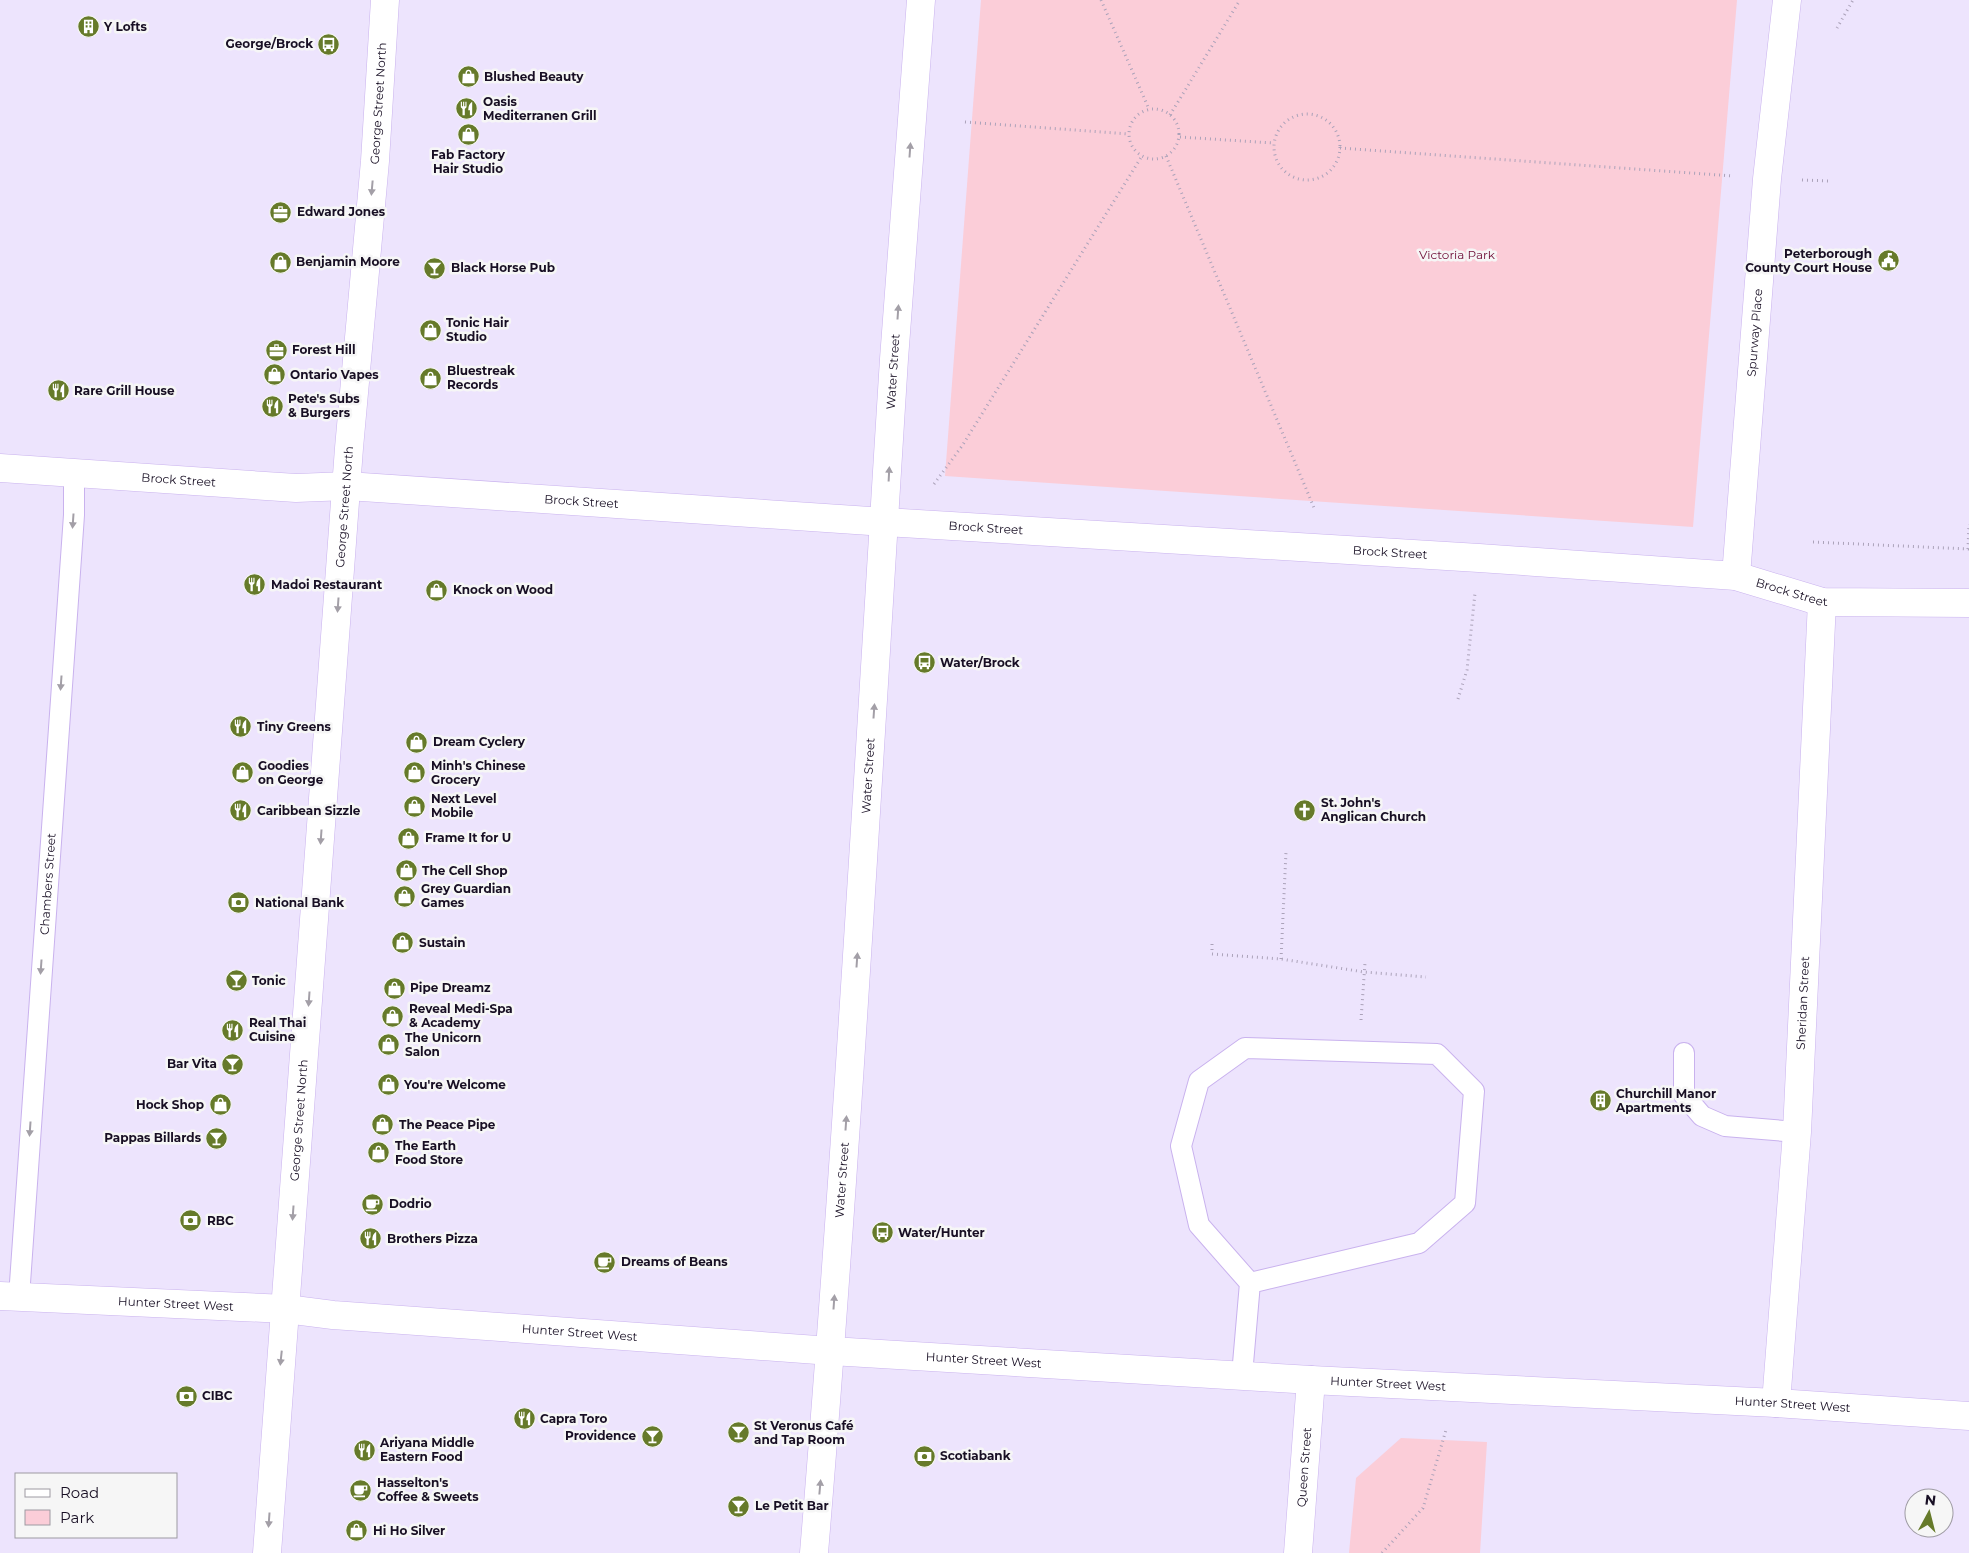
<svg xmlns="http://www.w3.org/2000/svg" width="1969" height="1553" viewBox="0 0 1969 1553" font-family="Montserrat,sans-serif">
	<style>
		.green { fill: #fbcdd8 }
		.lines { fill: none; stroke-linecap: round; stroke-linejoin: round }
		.service-casing { stroke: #c9b2ee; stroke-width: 22 }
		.minor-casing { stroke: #c9b2ee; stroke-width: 29 }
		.tertiary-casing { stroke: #c9b2ee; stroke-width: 29 }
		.secondary-casing { stroke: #c9b2ee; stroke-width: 29 }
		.path { stroke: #aba2b9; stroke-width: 3; stroke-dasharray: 1 4; stroke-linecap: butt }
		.service { stroke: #fff; stroke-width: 20 }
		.minor { stroke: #fff; stroke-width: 28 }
		.tertiary { stroke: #fff; stroke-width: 28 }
		.secondary { stroke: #fff; stroke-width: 28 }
		.oneway { fill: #a39fa7 }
		.labels { text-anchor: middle; stroke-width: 5; stroke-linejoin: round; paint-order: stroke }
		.poi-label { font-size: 12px; font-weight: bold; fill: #180f24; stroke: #f6f6f6; text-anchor: start }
		.street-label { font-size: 12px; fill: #180f24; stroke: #f6f6f6 }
		.park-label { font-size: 12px; fill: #6e0c36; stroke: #f6f6f6 }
	</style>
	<rect width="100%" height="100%" fill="#ede4fd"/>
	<!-- green -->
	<g class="green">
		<polygon points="981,0 1737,0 1693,527 945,476"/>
		<polygon points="1401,1438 1487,1442 1480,1553 1349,1553 1356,1478"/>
	</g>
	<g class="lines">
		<defs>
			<g id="service">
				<polyline points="1684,1053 1684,1095 1702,1116 1725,1126 1797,1132"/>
				<path id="s1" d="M 19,1297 L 74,515 L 74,472"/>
				<polyline points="1242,1375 1250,1283 1199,1225 1181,1146 1199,1081 1245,1048 1437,1054 1474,1091 1465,1203 1419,1243 1250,1283"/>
			</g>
			<g id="minor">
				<path id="s2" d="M 0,468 L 296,488 L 347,486"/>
				<path id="s3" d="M 885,522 L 1479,558 L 1736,576 L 1822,602 L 1969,603"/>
				<path id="s4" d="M 1736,576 L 1767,179 L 1787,0"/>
				<path id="s5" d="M 1776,1403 L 1797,1132 L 1822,602"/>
				<path id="s6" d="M 1298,1553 L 1311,1380"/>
			</g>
			<g id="tertiary">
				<path id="s7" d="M 347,486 L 885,522"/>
			</g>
			<g id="secondary">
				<path id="s8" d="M 0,1296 L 286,1309 L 333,1315 L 831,1351 L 1311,1380 L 1776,1403 L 1969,1416"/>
				<path id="s9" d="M 267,1553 L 349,448 L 375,161 L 385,0"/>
				<path id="s10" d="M 814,1553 C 847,1155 869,757 894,359 C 902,239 913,120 921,0"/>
			</g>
		</defs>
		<!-- service casing -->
		<use href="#service" class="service-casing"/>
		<!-- minor casing -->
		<use href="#minor" class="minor-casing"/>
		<!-- tertiary casing -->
		<use href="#tertiary" class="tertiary-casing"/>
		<!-- secondary casing -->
		<use href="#secondary" class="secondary-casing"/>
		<!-- path -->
		<g class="path">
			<polyline points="1101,0 1149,109"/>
			<polyline points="1837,28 1853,0"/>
			<circle cx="1154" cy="134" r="25"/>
			<circle cx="1307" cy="147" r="33"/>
			<polyline points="1170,115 1240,0"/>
			<polyline points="965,122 1129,134"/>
			<polyline points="1180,137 1273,143"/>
			<polyline points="1340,148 1733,176"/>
			<polyline points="1166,156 1315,510"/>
			<polyline points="1802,180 1829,181"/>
			<polyline points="934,484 962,446 1142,156"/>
			<polyline points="1813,542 1968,549 1969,524"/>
			<polyline points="1458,699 1467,670 1475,593"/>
			<polyline points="1212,944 1212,954 1281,959 1364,972 1426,977"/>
			<polyline points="1281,959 1286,852"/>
			<polyline points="1361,1020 1365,963"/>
			<polyline points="1382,1553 1423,1508 1446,1430"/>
		</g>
		<!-- service -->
		<use href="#service" class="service"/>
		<!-- minor -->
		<use href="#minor" class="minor"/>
		<!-- tertiary -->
		<use href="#tertiary" class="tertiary"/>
		<!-- secondary -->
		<use href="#secondary" class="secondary"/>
	</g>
	<!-- one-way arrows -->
	<defs><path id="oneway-solid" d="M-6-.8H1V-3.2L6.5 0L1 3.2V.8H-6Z" transform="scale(1.25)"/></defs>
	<g class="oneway">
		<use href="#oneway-solid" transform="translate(910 150) rotate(-86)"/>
		<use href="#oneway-solid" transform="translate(372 188) rotate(95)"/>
		<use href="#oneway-solid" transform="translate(898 312) rotate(-86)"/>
		<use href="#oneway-solid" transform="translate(889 474) rotate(-87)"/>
		<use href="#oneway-solid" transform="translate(73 521) rotate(94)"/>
		<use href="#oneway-solid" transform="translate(338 605) rotate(94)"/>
		<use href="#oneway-solid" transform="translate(61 683) rotate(94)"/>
		<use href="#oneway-solid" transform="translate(874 711) rotate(-86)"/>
		<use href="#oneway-solid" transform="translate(321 837) rotate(94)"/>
		<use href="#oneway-solid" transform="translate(857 960) rotate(-86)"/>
		<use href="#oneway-solid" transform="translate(41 967) rotate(94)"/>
		<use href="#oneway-solid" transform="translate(309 999) rotate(94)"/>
		<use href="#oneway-solid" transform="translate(846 1123) rotate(-86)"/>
		<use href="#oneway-solid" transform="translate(30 1129) rotate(94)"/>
		<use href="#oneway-solid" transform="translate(293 1213) rotate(94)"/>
		<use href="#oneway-solid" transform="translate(834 1302) rotate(-86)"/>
		<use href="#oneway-solid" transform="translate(281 1358) rotate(96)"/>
		<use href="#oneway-solid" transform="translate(820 1487) rotate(-85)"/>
		<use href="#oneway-solid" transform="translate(269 1520) rotate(94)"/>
	</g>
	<!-- icons -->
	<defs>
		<symbol id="building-disc" viewBox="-11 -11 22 22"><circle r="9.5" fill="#667a2a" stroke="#f6f6f6"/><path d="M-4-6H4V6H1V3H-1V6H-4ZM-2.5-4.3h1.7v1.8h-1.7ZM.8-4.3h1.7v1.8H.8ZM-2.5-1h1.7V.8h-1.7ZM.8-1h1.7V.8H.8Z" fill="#fff"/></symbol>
		<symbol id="bus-disc" viewBox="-11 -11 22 22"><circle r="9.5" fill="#667a2a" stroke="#f6f6f6"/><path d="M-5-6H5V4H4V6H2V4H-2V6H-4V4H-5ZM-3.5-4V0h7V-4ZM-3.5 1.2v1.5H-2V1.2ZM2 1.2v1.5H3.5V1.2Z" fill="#fff"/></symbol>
		<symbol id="shop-disc" viewBox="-11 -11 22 22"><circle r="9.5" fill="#667a2a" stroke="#f6f6f6"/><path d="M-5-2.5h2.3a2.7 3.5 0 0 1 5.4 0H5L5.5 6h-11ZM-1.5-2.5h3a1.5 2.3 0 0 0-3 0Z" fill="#fff"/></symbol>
		<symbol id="restaurant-disc" viewBox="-11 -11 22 22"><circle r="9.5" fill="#667a2a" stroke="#f6f6f6"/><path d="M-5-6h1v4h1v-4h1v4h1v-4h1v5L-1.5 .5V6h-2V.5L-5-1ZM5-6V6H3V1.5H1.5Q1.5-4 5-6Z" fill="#fff"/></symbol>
		<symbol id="office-disc" viewBox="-11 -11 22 22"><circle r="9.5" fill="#667a2a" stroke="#f6f6f6"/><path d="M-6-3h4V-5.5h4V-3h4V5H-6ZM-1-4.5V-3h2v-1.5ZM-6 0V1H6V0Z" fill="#fff"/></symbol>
		<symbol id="civic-disc" viewBox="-11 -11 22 22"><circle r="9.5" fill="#667a2a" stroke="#f6f6f6"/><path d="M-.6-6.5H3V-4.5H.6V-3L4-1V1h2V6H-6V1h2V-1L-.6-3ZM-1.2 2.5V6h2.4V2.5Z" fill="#fff"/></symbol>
		<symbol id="bar-disc" viewBox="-11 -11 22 22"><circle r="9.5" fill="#667a2a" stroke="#f6f6f6"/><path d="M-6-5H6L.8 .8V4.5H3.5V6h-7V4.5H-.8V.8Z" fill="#fff"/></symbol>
		<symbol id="church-disc" viewBox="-11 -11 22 22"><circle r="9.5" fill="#667a2a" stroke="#f6f6f6"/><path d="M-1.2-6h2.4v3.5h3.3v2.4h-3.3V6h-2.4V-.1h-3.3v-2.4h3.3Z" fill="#fff"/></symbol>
		<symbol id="bank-disc" viewBox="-11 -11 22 22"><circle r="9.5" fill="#667a2a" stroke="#f6f6f6"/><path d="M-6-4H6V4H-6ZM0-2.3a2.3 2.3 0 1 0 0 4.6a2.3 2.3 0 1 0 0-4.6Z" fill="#fff"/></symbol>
		<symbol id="cafe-disc" viewBox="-11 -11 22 22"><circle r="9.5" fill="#667a2a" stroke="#f6f6f6"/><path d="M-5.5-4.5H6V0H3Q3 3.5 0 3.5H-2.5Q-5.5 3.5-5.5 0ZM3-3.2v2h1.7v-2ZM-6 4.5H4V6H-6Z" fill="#fff"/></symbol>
	</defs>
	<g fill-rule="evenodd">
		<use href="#building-disc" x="76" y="14" width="25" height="25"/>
		<use href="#bus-disc" x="316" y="32" width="25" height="25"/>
		<use href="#shop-disc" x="456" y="64" width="25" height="25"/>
		<use href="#restaurant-disc" x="454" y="96" width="25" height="25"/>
		<use href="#shop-disc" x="456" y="122" width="25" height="25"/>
		<use href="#office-disc" x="268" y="200" width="25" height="25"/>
		<use href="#civic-disc" x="1876" y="248" width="25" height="25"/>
		<use href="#shop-disc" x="268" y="250" width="25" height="25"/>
		<use href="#bar-disc" x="422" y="256" width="25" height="25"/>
		<use href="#shop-disc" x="418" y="318" width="25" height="25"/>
		<use href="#office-disc" x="264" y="338" width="25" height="25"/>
		<use href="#shop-disc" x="262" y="362" width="25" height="25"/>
		<use href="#shop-disc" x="418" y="366" width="25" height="25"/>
		<use href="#restaurant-disc" x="46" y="378" width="25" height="25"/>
		<use href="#restaurant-disc" x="260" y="394" width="25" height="25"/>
		<use href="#restaurant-disc" x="242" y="572" width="25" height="25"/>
		<use href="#shop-disc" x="424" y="578" width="25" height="25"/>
		<use href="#bus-disc" x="912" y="650" width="25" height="25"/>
		<use href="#restaurant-disc" x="228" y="714" width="25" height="25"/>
		<use href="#shop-disc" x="404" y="730" width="25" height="25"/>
		<use href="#shop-disc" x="230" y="760" width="25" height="25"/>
		<use href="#shop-disc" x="402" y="760" width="25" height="25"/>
		<use href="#shop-disc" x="402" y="794" width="25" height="25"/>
		<use href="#church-disc" x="1292" y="798" width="25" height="25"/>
		<use href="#restaurant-disc" x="228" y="798" width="25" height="25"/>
		<use href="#shop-disc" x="396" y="826" width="25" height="25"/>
		<use href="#shop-disc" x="394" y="858" width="25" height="25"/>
		<use href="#shop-disc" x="392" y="884" width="25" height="25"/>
		<use href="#bank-disc" x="226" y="890" width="25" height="25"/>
		<use href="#shop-disc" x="390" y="930" width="25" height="25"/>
		<use href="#bar-disc" x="224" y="968" width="25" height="25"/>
		<use href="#shop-disc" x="382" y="976" width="25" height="25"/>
		<use href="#shop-disc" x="380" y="1004" width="25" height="25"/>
		<use href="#restaurant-disc" x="220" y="1018" width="25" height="25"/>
		<use href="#shop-disc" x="376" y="1032" width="25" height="25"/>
		<use href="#bar-disc" x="220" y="1052" width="25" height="25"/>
		<use href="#shop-disc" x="376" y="1072" width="25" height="25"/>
		<use href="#building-disc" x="1588" y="1088" width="25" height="25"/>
		<use href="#shop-disc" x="208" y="1092" width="25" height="25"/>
		<use href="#shop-disc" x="370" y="1112" width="25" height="25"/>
		<use href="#bar-disc" x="204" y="1126" width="25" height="25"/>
		<use href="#shop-disc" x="366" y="1140" width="25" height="25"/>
		<use href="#cafe-disc" x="360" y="1192" width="25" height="25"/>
		<use href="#bank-disc" x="178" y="1208" width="25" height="25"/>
		<use href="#bus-disc" x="870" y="1220" width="25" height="25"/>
		<use href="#restaurant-disc" x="358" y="1226" width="25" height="25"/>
		<use href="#cafe-disc" x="592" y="1250" width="25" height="25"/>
		<use href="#bank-disc" x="174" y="1384" width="25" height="25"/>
		<use href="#restaurant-disc" x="512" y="1406" width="25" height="25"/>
		<use href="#bar-disc" x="726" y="1420" width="25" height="25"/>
		<use href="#bar-disc" x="640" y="1424" width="25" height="25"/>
		<use href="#restaurant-disc" x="352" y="1438" width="25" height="25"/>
		<use href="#bank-disc" x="912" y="1444" width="25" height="25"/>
		<use href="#cafe-disc" x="348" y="1478" width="25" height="25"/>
		<use href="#bar-disc" x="726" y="1494" width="25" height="25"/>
		<use href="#shop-disc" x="344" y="1518" width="25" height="25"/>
	</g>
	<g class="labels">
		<!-- poi labels -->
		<g class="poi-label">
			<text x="104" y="31">Y Lofts</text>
			<text x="313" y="48" text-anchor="end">George/Brock</text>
			<text x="484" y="81">Blushed Beauty</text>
			<text x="483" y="106">Oasis<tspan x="483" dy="14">Mediterranen Grill</tspan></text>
			<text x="468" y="159" text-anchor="middle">Fab Factory<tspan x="468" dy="14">Hair Studio</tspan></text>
			<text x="297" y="216">Edward Jones</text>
			<text x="1872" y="258" text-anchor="end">Peterborough<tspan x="1872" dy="14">County Court House</tspan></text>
			<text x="296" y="266">Benjamin Moore</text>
			<text x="451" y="272">Black Horse Pub</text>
			<text x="446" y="327">Tonic Hair<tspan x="446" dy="14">Studio</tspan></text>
			<text x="292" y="354">Forest Hill</text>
			<text x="447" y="375">Bluestreak<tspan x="447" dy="14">Records</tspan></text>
			<text x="290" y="379">Ontario Vapes</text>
			<text x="74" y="395">Rare Grill House</text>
			<text x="288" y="403">Pete's Subs<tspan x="288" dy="14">&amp; Burgers</tspan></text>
			<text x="271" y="589">Madoi Restaurant</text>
			<text x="453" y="594">Knock on Wood</text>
			<text x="940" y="667">Water/Brock</text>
			<text x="257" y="731">Tiny Greens</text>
			<text x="433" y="746">Dream Cyclery</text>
			<text x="258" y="770">Goodies<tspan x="258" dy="14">on George</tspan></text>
			<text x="431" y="770">Minh's Chinese<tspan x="431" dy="14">Grocery</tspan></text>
			<text x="431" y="803">Next Level<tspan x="431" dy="14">Mobile</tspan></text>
			<text x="1321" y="807">St. John's<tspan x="1321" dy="14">Anglican Church</tspan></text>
			<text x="257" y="815">Caribbean Sizzle</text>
			<text x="425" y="842">Frame It for U</text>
			<text x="422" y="875">The Cell Shop</text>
			<text x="421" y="893">Grey Guardian<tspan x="421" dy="14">Games</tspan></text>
			<text x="255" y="907">National Bank</text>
			<text x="419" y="947">Sustain</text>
			<text x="252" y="985">Tonic</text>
			<text x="410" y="992">Pipe Dreamz</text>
			<text x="409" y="1013">Reveal Medi-Spa<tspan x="409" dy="14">&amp; Academy</tspan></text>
			<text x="249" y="1027">Real Thai<tspan x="249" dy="14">Cuisine</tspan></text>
			<text x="405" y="1042">The Unicorn<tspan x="405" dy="14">Salon</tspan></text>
			<text x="217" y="1068" text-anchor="end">Bar Vita</text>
			<text x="404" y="1089">You're Welcome</text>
			<text x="1616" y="1098">Churchill Manor<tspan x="1616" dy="14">Apartments</tspan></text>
			<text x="204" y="1109" text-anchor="end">Hock Shop</text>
			<text x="399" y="1129">The Peace Pipe</text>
			<text x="201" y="1142" text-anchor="end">Pappas Billards</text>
			<text x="395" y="1150">The Earth<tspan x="395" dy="14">Food Store</tspan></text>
			<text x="389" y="1208">Dodrio</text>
			<text x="207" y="1225">RBC</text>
			<text x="898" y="1237">Water/Hunter</text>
			<text x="387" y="1243">Brothers Pizza</text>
			<text x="621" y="1266">Dreams of Beans</text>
			<text x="202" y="1400">CIBC</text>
			<text x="540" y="1423">Capra Toro</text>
			<text x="754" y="1430">St Veronus Café<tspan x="754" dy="14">and Tap Room</tspan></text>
			<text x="636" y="1440" text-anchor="end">Providence</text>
			<text x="380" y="1447">Ariyana Middle<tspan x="380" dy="14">Eastern Food</tspan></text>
			<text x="940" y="1460">Scotiabank</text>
			<text x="377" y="1487">Hasselton's<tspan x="377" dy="14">Coffee &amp; Sweets</tspan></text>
			<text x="755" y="1510">Le Petit Bar</text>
			<text x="373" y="1535">Hi Ho Silver</text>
		</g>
		<!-- street labels -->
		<g class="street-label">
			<text dy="4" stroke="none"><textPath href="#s9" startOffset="1454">George Street North</textPath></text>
			<text dy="4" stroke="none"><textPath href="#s4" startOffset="244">Spurway Place</textPath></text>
			<text dy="4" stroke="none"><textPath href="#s10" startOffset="1184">Water Street</textPath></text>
			<text dy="4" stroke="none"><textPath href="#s2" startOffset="179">Brock Street</textPath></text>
			<text dy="4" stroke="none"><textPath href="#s7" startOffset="235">Brock Street</textPath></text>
			<text dy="4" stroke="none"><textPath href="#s9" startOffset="1049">George Street North</textPath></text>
			<text dy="4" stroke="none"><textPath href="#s3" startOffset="101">Brock Street</textPath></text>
			<text dy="4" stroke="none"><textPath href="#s3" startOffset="506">Brock Street</textPath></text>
			<text dy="4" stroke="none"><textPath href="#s3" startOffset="911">Brock Street</textPath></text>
			<text dy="4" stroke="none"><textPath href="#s10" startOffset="779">Water Street</textPath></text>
			<text dy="4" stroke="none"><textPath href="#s1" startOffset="414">Chambers Street</textPath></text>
			<text dy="4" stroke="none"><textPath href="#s5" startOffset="401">Sheridan Street</textPath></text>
			<text dy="4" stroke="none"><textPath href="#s9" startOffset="434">George Street North</textPath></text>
			<text dy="4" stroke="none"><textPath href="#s10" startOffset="374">Water Street</textPath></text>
			<text dy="4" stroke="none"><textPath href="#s8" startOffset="176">Hunter Street West</textPath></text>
			<text dy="4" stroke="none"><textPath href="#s8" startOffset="581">Hunter Street West</textPath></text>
			<text dy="4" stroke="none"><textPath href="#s8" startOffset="986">Hunter Street West</textPath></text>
			<text dy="4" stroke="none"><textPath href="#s8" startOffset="1391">Hunter Street West</textPath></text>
			<text dy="4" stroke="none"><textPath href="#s8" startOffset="1796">Hunter Street West</textPath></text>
			<text dy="4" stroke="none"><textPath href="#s6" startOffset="86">Queen Street</textPath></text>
		</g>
		<!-- park labels -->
		<g class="park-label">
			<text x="1457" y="259">Victoria Park</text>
		</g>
	</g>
	<!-- legend -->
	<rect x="15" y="1473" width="162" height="65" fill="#f6f6f6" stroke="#9d9aa2"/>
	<rect x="25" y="1489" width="25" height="8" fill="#ffffff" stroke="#9d9aa2"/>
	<text x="60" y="1498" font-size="15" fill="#180f24">Road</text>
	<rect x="25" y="1510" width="25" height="15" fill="#fbcdd8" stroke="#9d9aa2"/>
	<text x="60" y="1523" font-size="15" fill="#180f24">Park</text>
	<!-- north arrow -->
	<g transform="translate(1929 1513) rotate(7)"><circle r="24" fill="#f6f6f6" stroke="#9d9aa2"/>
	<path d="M0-4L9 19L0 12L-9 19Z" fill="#667a2a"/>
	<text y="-8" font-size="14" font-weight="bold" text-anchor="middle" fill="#180f24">N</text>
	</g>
</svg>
